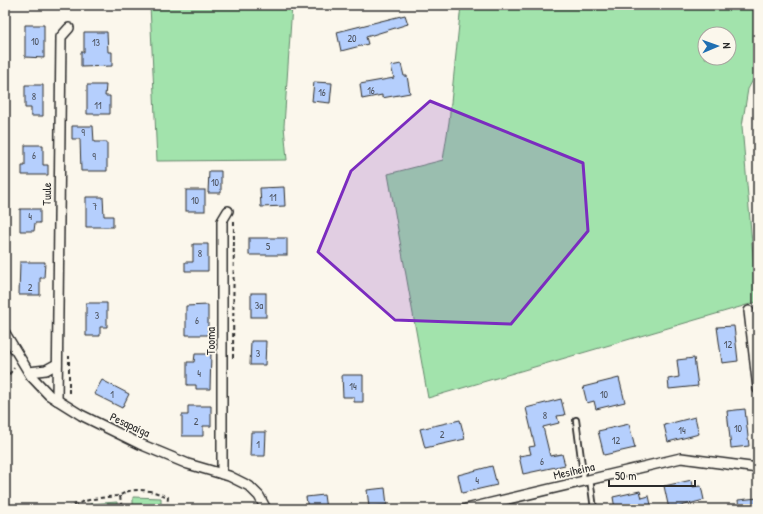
<svg xmlns="http://www.w3.org/2000/svg" width="763" height="514" viewBox="0 0 763 514" font-family="'Patrick Hand',sans-serif">
	<style>
		.green { fill: #a2e3ac; stroke: #66876c; fill-rule: evenodd }
		.building { fill: #b5cffd; stroke: #2b2b2b }
		.lines { fill: none; stroke-linecap: round; stroke-linejoin: round }
		.lane-casing { stroke: #2b2b2b; stroke-width: 8 }
		.street-casing { stroke: #2b2b2b; stroke-width: 12 }
		.path { stroke: #2b2b2b; stroke-width: 2; stroke-dasharray: 4 3; stroke-linecap: butt }
		.lane { stroke: #fbf7ec; stroke-width: 4.5 }
		.street { stroke: #fbf7ec; stroke-width: 9 }
		.marked { fill: #7b2cbf; fill-opacity: 0.2; stroke: #7b2cbf; stroke-width: 3; stroke-linejoin: round }
		.labels { text-anchor: middle; stroke-width: 3.5; stroke-linejoin: round; paint-order: stroke }
		.number-label { font-size: 10px; fill: #4e5460 }
		.street-label { font-size: 12px; fill: #2b2b2b; stroke: #fbf7ec }
	</style>
	<rect width="100%" height="100%" fill="#fbf7ec"/>
	<filter id="ink" filterUnits="userSpaceOnUse"><feTurbulence type="fractalNoise" baseFrequency=".025" numOctaves="2"/><feDisplacementMap in="SourceGraphic" scale="8" xChannelSelector="R" yChannelSelector="G"/><feConvolveMatrix kernelMatrix="1 2 1 2 8 2 1 2 1" color-interpolation-filters="sRGB"/></filter>
	<g filter="url(#ink)">
		<!-- green -->
		<g class="green">
			<polygon points="150,5 292,5 284,126 287,160 157,161"/>
			<path d="M 461,5 L 758,5 L 758,71 L 748,89 L 742,126 L 757,302 L 428,398 L 388,174 L 443,160 L 449,122 ZM 705,34 L 729,34 L 729,58 L 705,58 Z"/>
			<polygon points="133,497 161,498 161,509 133,509"/>
			<polygon points="117,502 117,509 90,509 90,504"/>
		</g>
		<!-- building -->
		<g class="building">
			<polygon points="405,15 408,24 366,37 368,44 341,51 337,32"/>
			<polygon points="25,25 44,25 44,58 25,57"/>
			<polygon points="84,32 107,32 108,52 112,52 112,66 81,67 81,52 84,52"/>
			<polygon points="401,64 404,76 407,76 410,93 382,98 382,95 362,99 360,84 394,78 391,66"/>
			<polygon points="314,82 332,83 330,103 312,101"/>
			<polygon points="25,85 43,85 43,116 31,116 31,108 25,108"/>
			<polygon points="87,85 106,85 105,96 110,96 110,114 87,114"/>
			<polygon points="72,126 93,126 94,142 107,142 107,171 81,171 80,139 72,139"/>
			<polygon points="25,145 43,145 43,165 48,165 48,175 22,175 22,166 25,166"/>
			<polygon points="209,171 221,171 221,193 208,193"/>
			<polygon points="284,187 285,206 261,207 260,188"/>
			<rect x="186" y="190" width="19" height="21"/>
			<polygon points="86,197 103,197 104,216 113,216 113,227 86,227"/>
			<polygon points="20,209 40,209 40,223 35,223 34,231 20,231"/>
			<rect x="249" y="238" width="38" height="17"/>
			<polygon points="193,244 208,244 208,271 185,271 185,262 193,262"/>
			<polygon points="20,262 45,262 44,278 40,278 40,295 19,295"/>
			<rect x="251" y="293" width="15" height="24"/>
			<polygon points="86,303 107,303 107,327 100,327 100,336 86,336"/>
			<polygon points="208,305 208,335 186,335 186,306"/>
			<polygon points="734,326 738,361 722,363 717,327"/>
			<polygon points="251,341 266,341 265,365 250,365"/>
			<polygon points="195,354 211,354 210,389 196,389 196,385 187,385 187,362 194,362"/>
			<polygon points="694,358 698,386 669,389 668,379 679,377 677,360"/>
			<polygon points="342,375 363,375 363,402 354,402 354,397 343,397"/>
			<polygon points="619,378 625,402 596,409 594,401 587,403 583,387"/>
			<polygon points="102,380 129,394 122,408 94,394"/>
			<polygon points="561,399 565,415 557,416 559,423 543,427 550,456 562,454 565,465 523,474 519,456 531,454 529,447 535,446 526,408"/>
			<polygon points="188,406 211,406 211,426 203,426 203,436 182,436 182,415 188,415"/>
			<polygon points="745,409 749,446 731,448 727,411"/>
			<polygon points="695,417 699,434 668,442 664,425"/>
			<polygon points="460,420 465,439 425,448 420,429"/>
			<polygon points="629,424 635,448 604,455 598,431"/>
			<polygon points="251,432 266,432 265,456 250,456"/>
			<polygon points="492,466 497,485 462,493 458,475"/>
			<polygon points="692,480 693,487 701,486 704,500 669,509 664,486"/>
			<polygon points="385,488 387,505 369,507 367,490"/>
			<polygon points="640,491 642,498 649,496 652,509 615,509 613,497"/>
			<polygon points="324,495 326,509 308,509 306,497"/>
			<polygon points="758,498 758,509 739,509 738,500"/>
		</g>
		<g class="lines">
			<defs>
				<g id="lane">
					<polyline points="576,420 584,481"/>
					<polyline points="590,479 594,509"/>
				</g>
				<g id="street">
					<polyline points="749,311 758,389"/>
					<polyline points="5,333 31,376 49,395 81,415 140,444 188,464 229,476 249,486 259,496 266,509"/>
					<polyline points="29,372 46,370 57,364"/>
					<polyline points="57,400 61,37 69,28"/>
					<polyline points="222,474 222,221 228,211"/>
					<polyline points="466,509 681,458 758,468"/>
				</g>
			</defs>
			<!-- lane casing -->
			<use href="#lane" class="lane-casing"/>
			<!-- street casing -->
			<use href="#street" class="street-casing"/>
			<!-- path -->
			<g class="path">
				<polyline points="233,358 234,221"/>
				<polyline points="5,380 14,368"/>
				<polyline points="69,393 69,356"/>
				<polyline points="120,496 122,509"/>
				<path d="M 67,509 C 83,499 99,498 117,496 C 122,495 125,492 129,491 C 142,488 156,492 168,497 L 167,509"/>
			</g>
			<!-- lane -->
			<use href="#lane" class="lane"/>
			<!-- street -->
			<use href="#street" class="street"/>
		</g>
	</g>
	<!-- marked area -->
	<path class="marked" d="M 430,101 L 583,163 L 588,231 L 511,324 L 395,320 L 318,252 L 351,171 Z"/>
	<g class="labels">
		<!-- number labels -->
		<g class="number-label">
			<text x="352" y="42">20</text>
			<text x="35" y="45">10</text>
			<text x="96" y="46">13</text>
			<text x="371" y="94">16</text>
			<text x="322" y="96">16</text>
			<text x="34" y="100">8</text>
			<text x="98" y="109">11</text>
			<text x="83" y="136">9</text>
			<text x="34" y="159">6</text>
			<text x="94" y="160">9</text>
			<text x="215" y="186">10</text>
			<text x="273" y="201">11</text>
			<text x="195" y="204">10</text>
			<text x="95" y="210">7</text>
			<text x="30" y="220">4</text>
			<text x="268" y="250">5</text>
			<text x="200" y="257">8</text>
			<text x="30" y="291">2</text>
			<text x="259" y="309">3a</text>
			<text x="97" y="319">3</text>
			<text x="197" y="324">6</text>
			<text x="728" y="348">12</text>
			<text x="258" y="357">3</text>
			<text x="199" y="377">4</text>
			<text x="353" y="390">14</text>
			<text x="112" y="398">1</text>
			<text x="604" y="398">10</text>
			<text x="545" y="419">8</text>
			<text x="196" y="425">2</text>
			<text x="738" y="432">10</text>
			<text x="682" y="434">14</text>
			<text x="442" y="438">2</text>
			<text x="616" y="444">12</text>
			<text x="258" y="448">1</text>
			<text x="542" y="465">6</text>
			<text x="477" y="484">4</text>
		</g>
		<!-- street labels -->
		<g class="street-label">
			<text transform="translate(47 194) rotate(-89)" y="4">Tuule</text>
			<text transform="translate(211 341) rotate(-90)" y="4">Tooma</text>
			<text transform="translate(130 425) rotate(25)" y="4">Pesapaiga</text>
			<text transform="translate(574 471) rotate(-13)" y="4">Mesiheina</text>
		</g>
	</g>
	<!-- margin -->
	<rect width="763" height="514" fill="none" stroke="#fbf7ec" stroke-width="20"/>
	<rect x="10" y="10" width="743" height="494" fill="none" stroke="#2b2b2b" stroke-width="1.5" filter="url(#ink)"/>
	<!-- north arrow -->
	<g transform="translate(717 46) rotate(88)"><circle r="19" fill="#fbf7ec" stroke="#a8a59f"/>
	<path d="M0-3L7 15L0 10L-7 15Z" fill="#1f6fb2"/>
	<text y="-6" font-size="11" font-weight="bold" text-anchor="middle" fill="#2b2b2b">N</text>
	</g>
	<!-- scale -->
	<path d="M609 480v6h86v-6" fill="none" stroke="#2b2b2b" stroke-width="2"/>
	<text x="615" y="480" font-size="12" fill="#2b2b2b" stroke="#fbf7ec" stroke-width="3" paint-order="stroke">50 m</text>
</svg>
